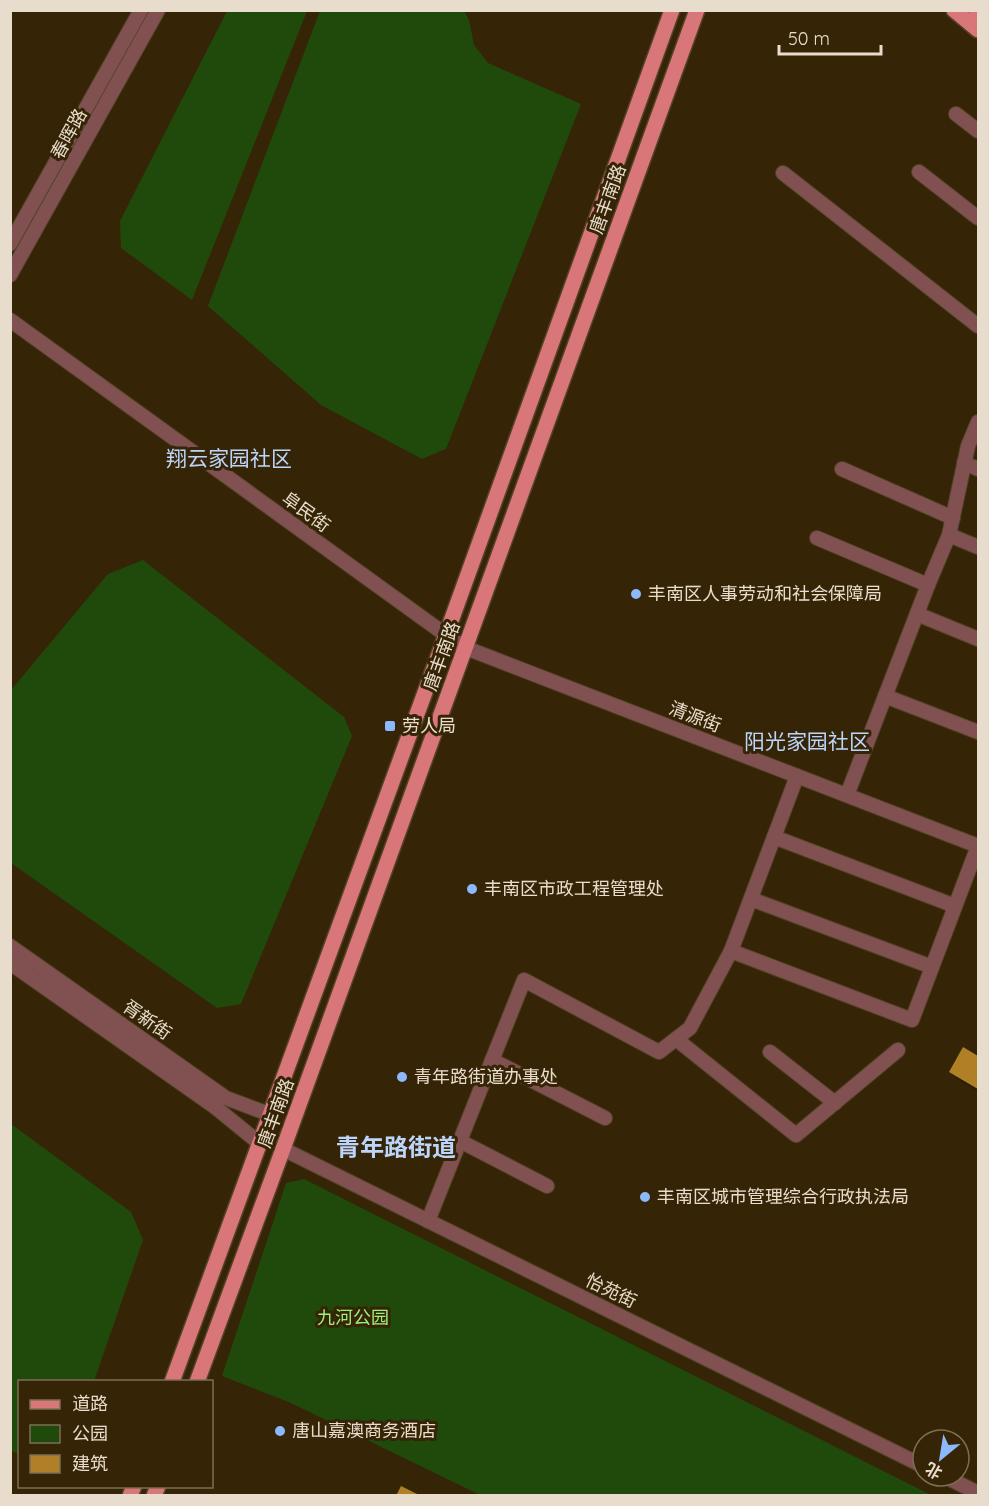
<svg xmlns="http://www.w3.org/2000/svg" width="989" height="1506" viewBox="0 0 989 1506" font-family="Quicksand,'Noto Sans SC',sans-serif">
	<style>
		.green { fill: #204a0c }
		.building { fill: #b08028; filter: url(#shadow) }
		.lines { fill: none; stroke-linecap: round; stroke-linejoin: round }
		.minor-casing { stroke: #524226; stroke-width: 16 }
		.major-casing { stroke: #524226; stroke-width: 18 }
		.minor { stroke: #815152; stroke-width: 14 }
		.major { stroke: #d9767a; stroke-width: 15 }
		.poi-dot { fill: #8cb9fc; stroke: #362406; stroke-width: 2 }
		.labels { text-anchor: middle; stroke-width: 6; stroke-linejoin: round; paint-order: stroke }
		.street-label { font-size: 18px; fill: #e8ddcc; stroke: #362406 }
		.poi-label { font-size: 18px; fill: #e8ddcc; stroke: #362406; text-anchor: start }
		.park-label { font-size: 18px; fill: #9bf27b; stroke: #362406 }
		.quarter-label { font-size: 21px; fill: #bbd5fb; stroke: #362406 }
		.district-label { font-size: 24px; font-weight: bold; fill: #bbd5fb; stroke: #362406 }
	</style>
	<defs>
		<filter id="shadow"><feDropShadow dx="6" dy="4" stdDeviation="1.5" flood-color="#0009"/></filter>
	</defs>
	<rect width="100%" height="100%" fill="#362406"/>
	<!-- green -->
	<g class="green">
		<polygon points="227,11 307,11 192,300 121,248 120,221"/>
		<polygon points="320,11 464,11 469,20 474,45 488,63 581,104 446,449 422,459 321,405 208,306"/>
		<polygon points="143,560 344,717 352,736 241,1004 217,1008 11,863 11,690 108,574"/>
		<polygon points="11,1124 131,1212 143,1240 94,1381 20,1382 19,1454 10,1450"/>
		<polygon points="304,1179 931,1495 480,1495 291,1403 222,1376 286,1183"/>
	</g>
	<!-- building -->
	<g class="building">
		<polygon points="963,1047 978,1056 978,1089 949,1072"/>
		<polygon points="401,1486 421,1496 396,1496"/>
	</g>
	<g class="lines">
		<defs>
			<g id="minor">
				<polyline points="956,114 978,131"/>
				<polyline points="919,172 978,218"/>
				<polyline points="783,173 978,326"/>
				<polyline points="10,244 141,10"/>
				<polyline points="10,275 158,10"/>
				<polyline points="10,320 446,635 466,648 978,846"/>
				<polyline points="964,463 978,469"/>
				<polyline points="842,469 953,518"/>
				<polyline points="949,535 978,547"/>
				<polyline points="817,538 928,585"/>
				<polyline points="917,614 978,639"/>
				<polyline points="885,696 978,732"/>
				<polyline points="797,776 731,951 912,1020 978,846"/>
				<polyline points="847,795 928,585 949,535 968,446 978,422"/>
				<polyline points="774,837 955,906"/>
				<polyline points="751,899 932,967"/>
				<polyline points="10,946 226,1098 269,1114"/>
				<polyline points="10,963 215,1107 258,1142"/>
				<polyline points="676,1039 796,1135 898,1050"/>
				<polyline points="770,1052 835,1103"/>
				<polyline points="492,1060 605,1118"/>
				<polyline points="460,1141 547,1186"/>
				<polyline points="283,1149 923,1466"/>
				<polyline points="428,1221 524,980 659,1052 690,1028 731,951"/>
				<polyline points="944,1476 978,1493"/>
			</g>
			<g id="major">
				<polyline points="954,10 978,30"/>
				<polyline points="976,10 978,12"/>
				<polyline points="172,1382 446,635 672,10"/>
				<polyline points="197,1382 283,1149 697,10"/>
				<polyline points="130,1496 134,1486"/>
				<polyline points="154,1496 158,1486"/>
			</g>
		</defs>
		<!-- minor casing -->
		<use href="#minor" class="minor-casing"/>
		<!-- major casing -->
		<use href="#major" class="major-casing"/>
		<!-- minor -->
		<use href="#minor" class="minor"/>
		<!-- major -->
		<use href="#major" class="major"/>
	</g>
	<!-- markers -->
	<g class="poi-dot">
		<circle cx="636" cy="594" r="6"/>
		<rect x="384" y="720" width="12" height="12" rx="3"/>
		<circle cx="472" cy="889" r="6"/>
		<circle cx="402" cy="1077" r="6"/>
		<circle cx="645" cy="1197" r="6"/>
		<circle cx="280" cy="1431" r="6"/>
	</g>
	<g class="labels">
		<!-- street labels -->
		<g class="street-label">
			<text transform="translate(69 134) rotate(-61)" y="6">春晖路</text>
			<text transform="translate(608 199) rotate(-70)" y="6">唐丰南路</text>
			<text transform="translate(306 512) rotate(36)" y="6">阜民街</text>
			<text transform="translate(442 656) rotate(-70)" y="6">唐丰南路</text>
			<text transform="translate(695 717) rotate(21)" y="6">清源街</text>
			<text transform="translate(147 1020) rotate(35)" y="6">胥新街</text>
			<text transform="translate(276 1113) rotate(-70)" y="6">唐丰南路</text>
			<text transform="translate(611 1291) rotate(26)" y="6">怡苑街</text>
		</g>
		<!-- poi labels -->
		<g class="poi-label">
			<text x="648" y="600">丰南区人事劳动和社会保障局</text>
			<text x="402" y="732">劳人局</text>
			<text x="484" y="895">丰南区市政工程管理处</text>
			<text x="414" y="1083">青年路街道办事处</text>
			<text x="657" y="1203">丰南区城市管理综合行政执法局</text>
			<text x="292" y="1437">唐山嘉澳商务酒店</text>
		</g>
		<!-- park labels -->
		<g class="park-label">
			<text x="353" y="1324">九河公园</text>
		</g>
		<!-- quarter labels -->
		<g class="quarter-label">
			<text x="229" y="466">翔云家园社区</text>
			<text x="807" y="749">阳光家园社区</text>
		</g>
		<!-- district labels -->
		<g class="district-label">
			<text x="396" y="1156">青年路街道</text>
		</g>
	</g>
	<!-- border -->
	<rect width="989" height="1506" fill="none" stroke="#e8ddcc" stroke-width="24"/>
	<!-- legend -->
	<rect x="18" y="1380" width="195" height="108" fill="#362406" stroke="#7d6e55" stroke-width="1.5"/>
	<rect x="30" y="1400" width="30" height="9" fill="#d9767a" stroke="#7d6e55" stroke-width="1.5"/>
	<text x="72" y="1410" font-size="18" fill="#e8ddcc">道路</text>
	<rect x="30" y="1425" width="30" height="18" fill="#204a0c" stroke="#7d6e55" stroke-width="1.5"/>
	<text x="72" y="1440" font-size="18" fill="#e8ddcc">公园</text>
	<rect x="30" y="1455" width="30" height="18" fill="#b08028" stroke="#7d6e55" stroke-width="1.5"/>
	<text x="72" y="1470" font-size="18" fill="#e8ddcc">建筑</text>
	<!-- north arrow -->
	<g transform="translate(941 1458) rotate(210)"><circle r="28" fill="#362406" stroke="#7d6e55" stroke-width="1.5"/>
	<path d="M0-4.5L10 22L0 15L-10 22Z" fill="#8cb9fc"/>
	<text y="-9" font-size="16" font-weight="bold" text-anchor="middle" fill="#e8ddcc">北</text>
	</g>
	<!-- scale -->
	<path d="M779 45v9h102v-9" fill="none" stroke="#e8ddcc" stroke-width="3"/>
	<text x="788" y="45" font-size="18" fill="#e8ddcc" stroke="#362406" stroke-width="4.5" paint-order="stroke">50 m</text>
</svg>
